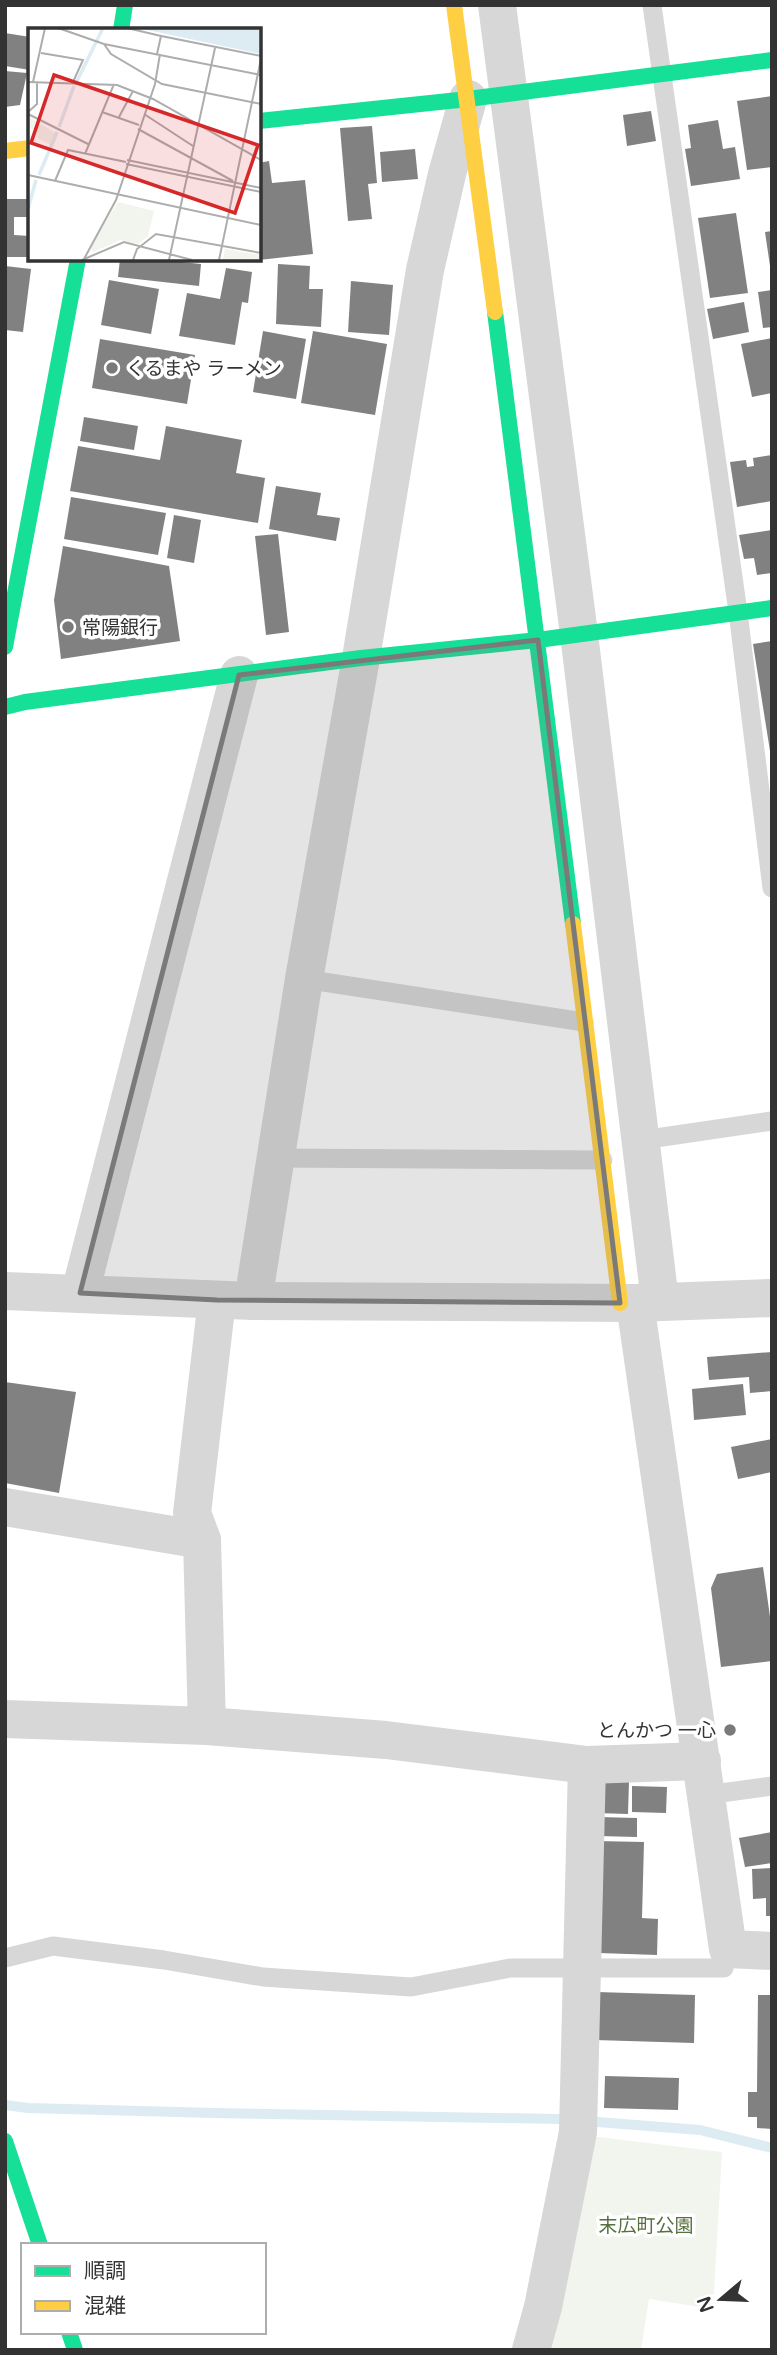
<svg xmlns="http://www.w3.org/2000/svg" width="777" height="2355" viewBox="0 0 777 2355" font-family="'Varela Round','Noto Sans JP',sans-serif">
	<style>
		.green { fill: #f1f5ed }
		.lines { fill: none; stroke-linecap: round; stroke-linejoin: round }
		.stream { stroke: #ddebf3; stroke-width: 10 }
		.building { fill: #818181 }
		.lane { stroke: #d7d7d7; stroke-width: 19 }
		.street { stroke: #d7d7d7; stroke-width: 38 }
		.fast { stroke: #16e098; stroke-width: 16 }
		.slow { stroke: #ffcf43; stroke-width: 16 }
		.marked { fill: #7a7a7a; fill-opacity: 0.2; stroke: #7a7a7a; stroke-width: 5; stroke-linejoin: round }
		.poi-dot { fill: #7a7a7a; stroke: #fff; stroke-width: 2.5 }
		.labels { text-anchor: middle; stroke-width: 7; stroke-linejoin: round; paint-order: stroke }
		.poi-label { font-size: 19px; fill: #333; stroke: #fff; text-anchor: start }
		.park-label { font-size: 19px; fill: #56703f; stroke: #fff }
		.inset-river { fill: none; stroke: #ddebf3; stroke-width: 3.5 }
		.inset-road { fill: none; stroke: #adadad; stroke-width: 2 }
		.view { fill: #d62828; fill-opacity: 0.15; stroke: #d62828; stroke-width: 3.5 }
		.inset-edge { fill: none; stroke: #333; stroke-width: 3.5 }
	</style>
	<rect width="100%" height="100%" fill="#fff"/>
	<!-- green -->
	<polygon class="green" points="590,2136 722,2152 713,2309 649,2299 641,2350 547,2350"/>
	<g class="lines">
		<!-- stream -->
		<polyline class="stream" points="5,2105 28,2108 214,2113 559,2119 700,2130 772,2148"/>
	</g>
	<!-- building -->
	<g class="building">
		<polygon points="5,33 30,37 30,70 5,66"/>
		<polygon points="5,71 27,73 20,105 5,107"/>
		<polygon points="772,96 772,167 747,170 737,101"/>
		<polygon points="651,111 656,141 627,146 623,115"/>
		<polygon points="718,120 723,149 735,147 740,179 691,186 685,149 691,148 688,125"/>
		<polygon points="372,126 377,183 368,184 372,219 348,221 340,128"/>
		<polygon points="415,149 418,179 382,182 380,152"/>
		<polygon points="269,161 272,183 305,180 313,254 259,260 259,163"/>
		<polygon points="5,199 30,199 30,217 14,217 14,235 30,236 30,257 5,257"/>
		<polygon points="736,213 748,293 710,298 698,218"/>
		<polygon points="772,231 772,266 770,266 765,232"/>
		<polygon points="120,259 153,259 201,264 199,286 118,277"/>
		<polygon points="278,264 310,266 309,289 323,289 321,327 276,324"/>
		<polygon points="5,266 31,269 23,332 5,330"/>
		<polygon points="226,268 252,272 248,303 242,302 235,345 179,336 187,293 220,299"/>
		<polygon points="109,280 159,289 151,334 101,325"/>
		<polygon points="351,281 393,285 389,335 348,332"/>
		<polygon points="772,290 772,327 763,328 758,292"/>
		<polygon points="744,302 749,332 713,339 707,309"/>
		<polygon points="263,331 306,339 296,399 253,392"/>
		<polygon points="313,331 387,344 375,415 301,403"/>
		<polygon points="772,338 772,393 752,397 741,344"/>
		<polygon points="100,339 195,355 187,404 92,388"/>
		<polygon points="84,417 138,426 134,450 80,441"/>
		<polygon points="166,426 242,440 236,473 265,478 258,523 70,491 78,446 160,460"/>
		<polygon points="772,455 772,501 737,507 730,462 746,460 747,467 754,466 753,458"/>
		<polygon points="276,486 321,493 317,515 340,518 336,541 269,529"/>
		<polygon points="71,497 166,513 158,555 64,539"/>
		<polygon points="174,515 201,520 194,563 167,558"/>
		<polygon points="772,530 772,573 757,575 754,558 744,559 739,535"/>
		<polygon points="278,534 289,632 266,635 255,536"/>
		<polygon points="63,546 169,566 180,641 61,659 54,600"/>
		<polygon points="772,641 772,751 770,751 753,644"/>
		<polygon points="772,1352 772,1391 750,1393 749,1377 709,1380 707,1357"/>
		<polygon points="5,1382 76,1392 59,1493 5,1483"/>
		<polygon points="743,1384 746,1415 694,1420 692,1389"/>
		<polygon points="772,1439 772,1472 738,1479 731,1447"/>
		<polygon points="763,1567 772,1631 772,1661 721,1667 711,1588 717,1574"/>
		<polygon points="597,1780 629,1781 628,1814 596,1813"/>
		<polygon points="632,1786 667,1787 666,1813 632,1812"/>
		<polygon points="598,1817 637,1818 637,1837 598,1836"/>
		<polygon points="772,1832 772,1863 745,1867 739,1838"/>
		<polygon points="596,1841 644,1842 642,1918 658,1919 657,1955 599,1953"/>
		<polygon points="772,1868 772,1916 766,1916 766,1898 753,1899 752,1869"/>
		<polygon points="597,1992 695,1995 694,2043 595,2040"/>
		<polygon points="758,1995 772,1995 772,2129 757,2128 757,2117 748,2117 748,2092 757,2092"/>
		<polygon points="605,2076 679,2078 678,2110 604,2108"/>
	</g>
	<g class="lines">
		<!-- lane -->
		<g class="lane">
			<polyline points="652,5 738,612 772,888"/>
			<polyline points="304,979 584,1022"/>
			<polyline points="642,1140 772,1121"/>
			<polyline points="276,1158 603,1160"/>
			<polyline points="706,1795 772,1786"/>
			<polyline points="5,1958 53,1946 164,1960 263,1977 411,1987 510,1968 724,1968 728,1949"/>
		</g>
		<!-- street -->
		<g class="street">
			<polyline points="497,5 579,634 660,1301"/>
			<polyline points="5,1291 253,1301 635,1303 772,1298"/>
			<polyline points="80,1293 239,675"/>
			<polyline points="253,1301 304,979 361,658 425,270 447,174 468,99"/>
			<polyline points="635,1303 728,1949 772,1951"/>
			<polyline points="5,1507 202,1540"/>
			<polyline points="5,1719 207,1726 386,1740 587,1765 702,1761"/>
			<polyline points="207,1726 202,1540 192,1513 217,1300"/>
			<polyline points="531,2350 543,2307 578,2132 587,1765"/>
		</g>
		<!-- fast -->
		<g class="fast">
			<polyline points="121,30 125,5"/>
			<polyline points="259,121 468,99 772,60"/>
			<polyline points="495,312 573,924"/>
			<polyline points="5,647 78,259"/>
			<polyline points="5,707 25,702 361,658 538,640 772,608"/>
			<polyline points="5,2141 40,2245"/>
			<polyline points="69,2332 75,2350"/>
		</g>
		<!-- slow -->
		<g class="slow">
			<polyline points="454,5 495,312"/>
			<polyline points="5,151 30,148"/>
			<polyline points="573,924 620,1303"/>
		</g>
	</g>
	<!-- marked area -->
	<path class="marked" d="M 538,640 L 620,1303 L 217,1300 L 80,1293 L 239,675 Z"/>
	<!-- markers -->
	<g class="poi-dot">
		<circle cx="112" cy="368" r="7"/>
		<circle cx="68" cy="627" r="7"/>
		<circle cx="730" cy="1730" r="7"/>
	</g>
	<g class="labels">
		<!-- poi labels -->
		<g class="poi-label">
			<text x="126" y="375">くるまや ラーメン</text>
			<text x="82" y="634">常陽銀行</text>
			<text x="716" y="1737" text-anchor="end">とんかつ 一心</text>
		</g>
		<!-- park labels -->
		<g class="park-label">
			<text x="646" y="2232">末広町公園</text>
		</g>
	</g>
	<!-- overview -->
	<g transform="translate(28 28)">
		<rect width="233" height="233" fill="#fff"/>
		<path d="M 0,88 L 27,105 L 22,116 L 9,110 L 11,105 L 0,99 ZM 90,174 L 126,183 L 120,208 L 110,216 L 92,212 L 65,224 L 62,219 ZM 197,221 L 233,227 L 233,232 L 195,232 Z" fill="#f1f5ed"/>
		<path d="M 110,0 L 233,0 L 233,26 Z" fill="#ddebf3"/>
		<path class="inset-river" d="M 49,53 L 75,0M 31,99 L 46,58M 11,147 L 29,104M 0,181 L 8,152"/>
		<path class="inset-road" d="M 30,0 L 76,16 L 233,47M 99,0 L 133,8M 76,16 L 83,26 L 134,56 L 233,76M 13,25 L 55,32 L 45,54M 129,26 L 133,8 L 233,28M 0,54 L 89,57 L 125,71 L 233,132M 5,54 L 17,0M 0,84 L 9,76 L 9,54M 74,84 L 111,97M 0,86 L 60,116M 116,86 L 165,118M 91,89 L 105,63M 110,101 L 205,153M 57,126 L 86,56M 99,132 L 233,160M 98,136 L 233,164M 0,147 L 233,197M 27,153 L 40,122 L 98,134M 56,231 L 88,172 L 127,56 L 132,26M 54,232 L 96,214 L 164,232M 105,232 L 109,221 L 128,206 L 233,225M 141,232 L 187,20M 191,232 L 233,31"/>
		<path class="view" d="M 26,47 L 230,117 L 207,185 L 3,115 Z"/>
		<rect width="233" height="233" class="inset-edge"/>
	</g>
	<!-- border -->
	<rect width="777" height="2355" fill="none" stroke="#333333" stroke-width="14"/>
	<!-- legend -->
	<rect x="21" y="2243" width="245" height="91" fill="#ffffff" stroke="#adadad" stroke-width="2"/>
	<rect x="35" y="2266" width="35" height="10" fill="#16e098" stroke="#adadad" stroke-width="2"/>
	<text x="84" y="2278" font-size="21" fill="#333333">順調</text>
	<rect x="35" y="2301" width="35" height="10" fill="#ffcf43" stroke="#adadad" stroke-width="2"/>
	<text x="84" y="2313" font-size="21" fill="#333333">混雑</text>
	<!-- north arrow -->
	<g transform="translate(721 2299) rotate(251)" stroke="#ffffff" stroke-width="5" paint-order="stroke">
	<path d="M0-5L12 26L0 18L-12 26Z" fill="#333333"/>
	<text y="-10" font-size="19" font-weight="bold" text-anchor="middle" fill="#333333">N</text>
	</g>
</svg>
